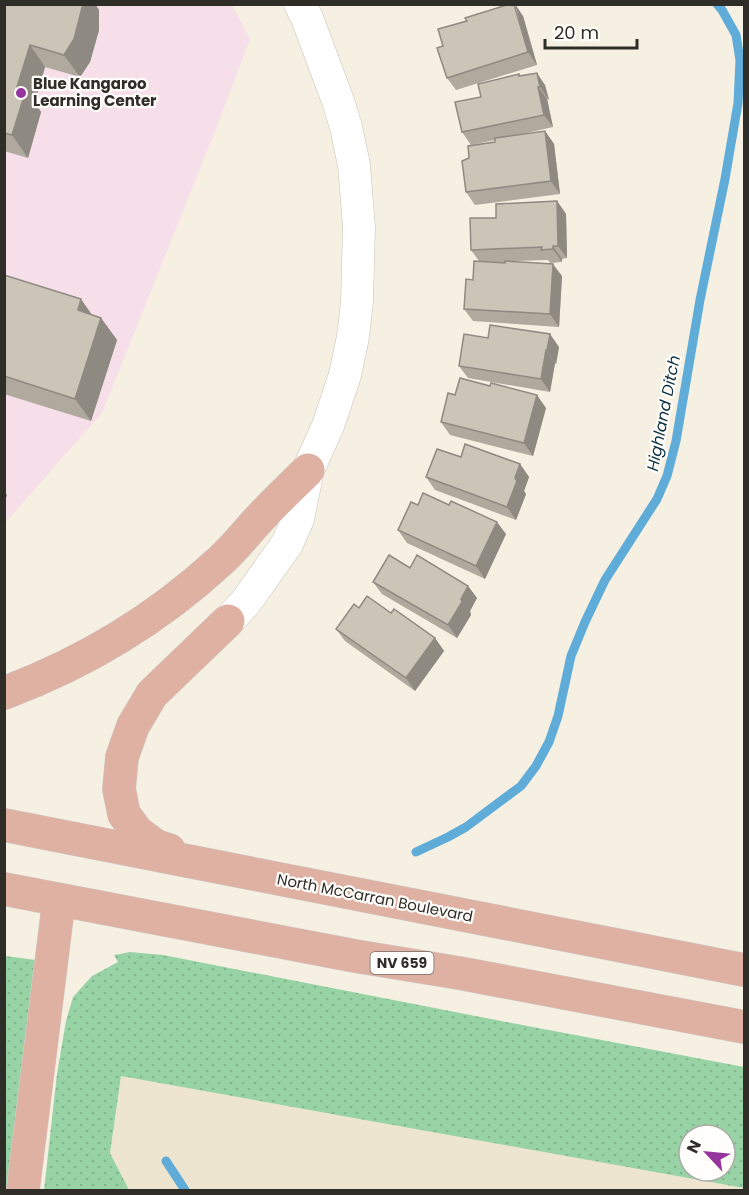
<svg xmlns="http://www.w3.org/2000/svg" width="749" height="1195" viewBox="0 0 749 1195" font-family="Poppins,sans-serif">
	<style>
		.commercial { fill: #f7dfe9 }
		.built { fill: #ede5d0 }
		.grass { fill: url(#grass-dots); fill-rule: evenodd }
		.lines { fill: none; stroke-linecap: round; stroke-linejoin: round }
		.stream { stroke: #5facd9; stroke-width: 9 }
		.tertiary-casing { stroke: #c8c2b5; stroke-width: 33 }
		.primary-casing { stroke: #d1d1cf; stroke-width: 34 }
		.tertiary { stroke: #fff; stroke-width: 32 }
		.primary { stroke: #deb1a3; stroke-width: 33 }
		.wall { fill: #afa99e }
		.shaded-wall { fill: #8e8a81 }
		.building { fill: #cbc5b8; stroke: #8e8a81; stroke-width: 1.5 }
		.poi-dot { fill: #95349c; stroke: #fffefb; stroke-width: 2 }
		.labels { text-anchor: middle; stroke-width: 4.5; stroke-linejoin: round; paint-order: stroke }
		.shield { fill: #fffefb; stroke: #6d6c67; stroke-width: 1.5 }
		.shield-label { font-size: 14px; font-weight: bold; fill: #2f2d27 }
		.poi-label { font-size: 15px; font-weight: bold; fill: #2f2d27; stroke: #fffefb; text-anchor: start }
		.street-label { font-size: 15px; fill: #2f2d27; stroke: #fffefb }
		.water-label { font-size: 16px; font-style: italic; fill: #0a2e40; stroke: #fffefb }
	</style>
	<defs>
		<pattern id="grass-dots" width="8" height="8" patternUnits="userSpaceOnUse" patternTransform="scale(1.5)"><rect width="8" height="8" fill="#98d3a6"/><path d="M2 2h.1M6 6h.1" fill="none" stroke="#83b58f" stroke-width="1.8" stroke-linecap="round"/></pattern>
	</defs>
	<rect width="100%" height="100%" fill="#f5f0e2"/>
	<!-- commercial -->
	<polygon class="commercial" points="5,5 232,5 250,39 216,129 102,413 5,523"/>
	<!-- built -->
	<polygon class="built" points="121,1076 744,1187 744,1190 129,1190 110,1153"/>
	<!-- grass -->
	<g class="grass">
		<path d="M 130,952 L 163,955 L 496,1020 L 744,1067 L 744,1188 L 121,1076 L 110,1153 L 129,1190 L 44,1190 L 57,1074 L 66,1021 L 73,997 L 92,976 L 118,962 L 114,955 ZM 689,1135 L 725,1135 L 725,1171 L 689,1171 Z"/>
		<polygon points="5,956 36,960 9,1190 5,1190"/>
	</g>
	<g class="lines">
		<!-- stream -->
		<g class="stream">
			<polyline points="416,852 448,837 466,827 521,786 536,766 549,742 558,716 571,656 585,622 605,580 657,499 667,476 676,441 700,300 725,179 738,103 740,60 736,35 722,10 717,4"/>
			<polyline points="166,1161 185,1190"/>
		</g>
		<defs>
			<polyline id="tertiary" points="228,621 245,603 287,544 298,519 308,470 328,426 345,375 353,337 357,302 359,227 354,165 346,127 338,101 307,18 300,4"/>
			<g id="primary">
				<path d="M 4,693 C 84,663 156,620 219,562 C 234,549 246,533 260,518 C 275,502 292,486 308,470"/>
				<polyline points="4,825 744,970"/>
				<polyline points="169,850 156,846 137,832 124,814 119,789 122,757 133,726 152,694 228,621"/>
				<polyline points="4,889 355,956 459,973 744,1027"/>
				<polyline points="23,1190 59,900"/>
			</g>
		</defs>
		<!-- tertiary casing -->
		<use href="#tertiary" class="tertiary-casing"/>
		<!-- primary casing -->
		<use href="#primary" class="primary-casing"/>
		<!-- tertiary -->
		<use href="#tertiary" class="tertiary"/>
		<!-- primary -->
		<use href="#primary" class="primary"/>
	</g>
	<!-- wall -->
	<g class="wall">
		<polygon points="4,4 95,4 99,10 99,30 90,62 80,77 45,67 35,103 41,112 28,158 4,151"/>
		<polygon points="523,16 537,65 456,90 447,78 443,46"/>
		<polygon points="520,76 545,85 549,100 547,99 553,127 522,134 545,131 554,144 560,194 475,205 466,192 469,158 495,142 495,140 471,145 462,132 481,97"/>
		<polygon points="557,201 566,214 567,258 562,259 562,262 550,263 548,260 515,261 562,276 559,327 473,321 464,309 479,261 471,250 496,218"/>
		<polygon points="4,275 92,315 101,318 117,340 91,421 4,394"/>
		<polygon points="488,338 559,347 556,364 555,363 550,392 468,378 459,366"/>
		<polygon points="455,395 546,408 533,456 450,435 441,422"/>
		<polygon points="461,457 520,464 529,477 524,491 526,494 516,520 435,490 426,477"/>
		<polygon points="418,505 506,534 485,579 407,543 398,530"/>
		<polygon points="373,582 468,586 477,598 470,611 471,615 457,638 382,594"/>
		<polygon points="359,608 391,613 435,638 444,651 415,691 345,641 336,629"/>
	</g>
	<!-- shaded-wall -->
	<g class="shaded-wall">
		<polygon points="83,4 95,4 99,10 99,30 90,62 80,77 64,55"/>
		<polygon points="515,4 523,16 537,65 528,52"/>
		<polygon points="30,45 45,67 35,103 41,112 28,158 12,135 17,87"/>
		<polygon points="537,73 545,85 549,100 540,87"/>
		<polygon points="538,87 547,99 553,127 544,115"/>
		<polygon points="545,131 554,144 560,194 551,181"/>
		<polygon points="557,201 566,214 567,258 558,246"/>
		<polygon points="553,246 562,259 562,262 553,249"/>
		<polygon points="553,264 562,276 559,327 550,314"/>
		<polygon points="81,299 97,322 78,310"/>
		<polygon points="101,318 117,340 91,421 75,399"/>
		<polygon points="550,334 559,347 556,364 547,351"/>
		<polygon points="546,350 555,363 550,392 541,379"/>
		<polygon points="537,395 546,408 533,456 524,443"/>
		<polygon points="520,464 529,477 524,491 526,494 516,520 507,507 515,478"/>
		<polygon points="4,491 7,495 4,504"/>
		<polygon points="497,522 506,534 485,579 476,566"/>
		<polygon points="468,586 477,598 470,611 471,615 457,638 448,625"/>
		<polygon points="435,638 444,651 415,691 406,678"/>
	</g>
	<!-- building -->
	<g class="building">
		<polygon points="4,4 83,4 74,39 64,55 30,45 17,87 26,90 12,135 4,133"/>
		<polygon points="510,4 514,4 528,52 447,78 437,48 443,46 438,29 467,21 465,18"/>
		<polygon points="537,73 540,87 538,87 544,115 462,132 455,102 481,97 478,84 519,74 519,76"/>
		<polygon points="545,131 551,181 466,192 462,161 469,158 468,146 495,142 495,138"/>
		<polygon points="557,201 558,246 553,246 553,249 541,250 542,247 471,250 470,218 496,218 496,204"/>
		<polygon points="474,261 505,263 505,261 553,264 550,314 464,309 466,279 473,280"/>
		<polygon points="4,275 81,299 78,310 101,318 75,399 4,376"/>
		<polygon points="490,325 550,334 547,351 546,350 541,379 459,366 464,334 488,338"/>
		<polygon points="460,378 490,386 491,383 537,395 524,443 441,422 448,393 455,395"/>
		<polygon points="465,444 520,464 515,478 517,481 507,507 426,477 437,449 461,457"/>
		<polygon points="423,493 449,505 451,501 497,522 476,566 398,530 411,502 418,505"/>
		<polygon points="389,555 410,568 417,555 468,586 461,599 462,602 448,625 373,582"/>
		<polygon points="367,596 391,613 394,609 435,638 406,678 336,629 354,604 359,608"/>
	</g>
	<!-- markers -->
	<circle class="poi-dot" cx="21" cy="93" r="6"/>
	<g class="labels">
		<!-- shield labels -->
		<rect class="shield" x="370.5" y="952" width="63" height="22" rx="4.5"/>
		<g class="shield-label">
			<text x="402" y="968">NV 659</text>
		</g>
		<!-- poi labels -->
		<g class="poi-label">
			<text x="33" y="89">Blue Kangaroo<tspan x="33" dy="17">Learning Center</tspan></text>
		</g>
		<!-- street labels -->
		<g class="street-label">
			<text transform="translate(375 898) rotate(11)" y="5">North McCarran Boulevard</text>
		</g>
		<!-- water labels -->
		<g class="water-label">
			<text transform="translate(663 413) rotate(-79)" y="6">Highland Ditch</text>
		</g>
	</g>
	<!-- border -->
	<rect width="749" height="1195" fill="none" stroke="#2f2d27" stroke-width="12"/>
	<!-- north arrow -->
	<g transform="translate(707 1153) rotate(296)"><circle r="28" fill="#fffefb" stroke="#acaaa6" stroke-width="1.5"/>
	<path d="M0-4.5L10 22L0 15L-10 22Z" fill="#95349c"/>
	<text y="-9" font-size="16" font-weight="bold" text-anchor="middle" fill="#2f2d27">N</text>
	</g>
	<!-- scale -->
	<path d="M545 39v9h92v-9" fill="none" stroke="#2f2d27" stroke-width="3"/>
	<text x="554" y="39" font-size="18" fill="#2f2d27" stroke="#fffefb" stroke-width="4.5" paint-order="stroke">20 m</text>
</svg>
